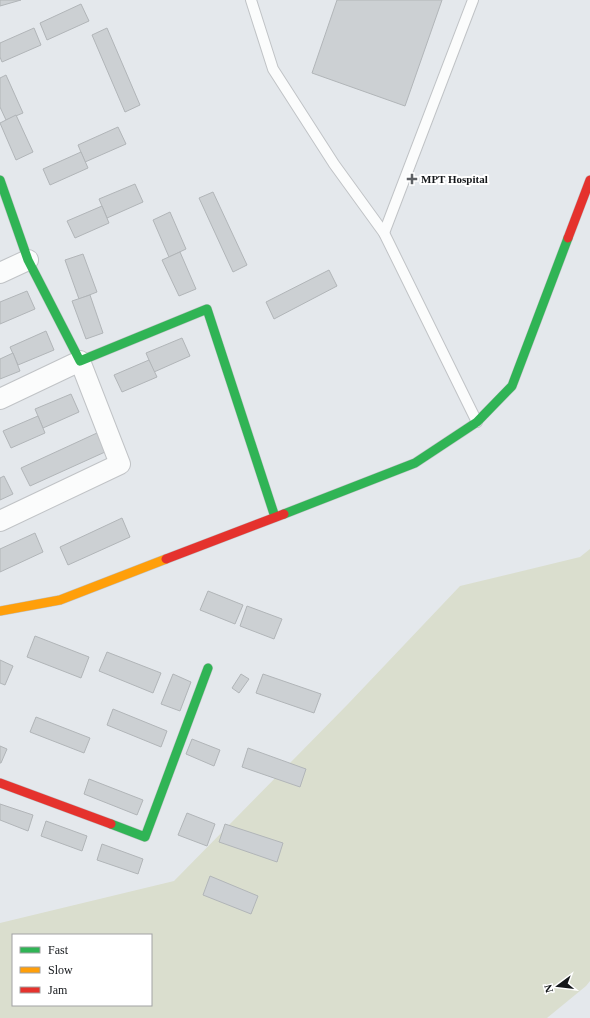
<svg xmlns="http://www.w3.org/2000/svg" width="590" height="1018" viewBox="0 0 590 1018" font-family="'Times New Roman',serif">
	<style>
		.green { fill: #dadece; fill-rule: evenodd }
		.building { fill: #ccd0d3; stroke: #b1b5b8 }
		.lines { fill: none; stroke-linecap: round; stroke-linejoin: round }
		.lane-casing { stroke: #c0c3c6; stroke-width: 12 }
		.street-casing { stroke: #c0c3c6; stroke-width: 22 }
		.fast-casing { stroke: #c0c3c6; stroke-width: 10 }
		.slow-casing { stroke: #c0c3c6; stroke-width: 10 }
		.jam-casing { stroke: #c0c3c6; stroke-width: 10 }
		.lane { stroke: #fbfcfc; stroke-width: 10 }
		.street { stroke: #fbfcfc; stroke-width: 20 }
		.fast { stroke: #30b455; stroke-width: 9 }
		.slow { stroke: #ff9f0a; stroke-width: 9 }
		.jam { stroke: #e5322d; stroke-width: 9 }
		.poi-dot { fill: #5d6064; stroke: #fff; stroke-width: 1.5 }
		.labels { text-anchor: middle; stroke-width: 4; stroke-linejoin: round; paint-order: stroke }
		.poi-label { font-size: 11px; font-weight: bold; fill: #14171a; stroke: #fff; text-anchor: start }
	</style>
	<rect width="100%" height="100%" fill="#e4e8ec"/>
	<!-- green -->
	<path class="green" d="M 590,549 L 590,981 L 586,986 L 547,1018 L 0,1018 L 0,923 L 174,881 L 348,704 L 460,586 L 580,557 ZM 13,935 L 151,935 L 151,1005 L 13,1005 Z"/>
	<!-- building -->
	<g class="building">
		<polygon points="0,0 21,0 0,6"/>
		<polygon points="337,0 442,0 405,106 312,73"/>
		<polygon points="81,4 89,21 47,40 40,23"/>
		<polygon points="34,28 41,45 2,62 0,57 0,43"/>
		<polygon points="107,28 140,105 125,112 92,35"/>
		<polygon points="6,75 23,113 6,120 0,107 0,78"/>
		<polygon points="16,115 33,152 16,160 0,123"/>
		<polygon points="118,127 126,144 85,162 78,145"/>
		<polygon points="81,152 88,168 50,185 43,169"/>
		<polygon points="135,184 143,202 107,218 99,199"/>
		<polygon points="213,192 247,265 233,272 199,198"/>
		<polygon points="102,206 109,223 75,238 67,221"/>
		<polygon points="170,212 186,249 169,257 153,220"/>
		<polygon points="180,252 196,289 179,296 162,260"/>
		<polygon points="83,254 97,292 79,299 65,260"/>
		<polygon points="329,270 337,286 274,319 266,302"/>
		<polygon points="27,291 35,309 0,324 0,302"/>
		<polygon points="90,295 103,333 86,339 72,301"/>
		<polygon points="46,331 54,350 18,365 10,347"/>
		<polygon points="182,338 190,356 154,372 146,353"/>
		<polygon points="13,353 20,371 0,379 0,359"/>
		<polygon points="149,360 157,377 122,392 114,375"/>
		<polygon points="71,394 79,412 43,428 35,409"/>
		<polygon points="38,416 45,433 11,448 3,431"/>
		<polygon points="97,433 105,452 30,486 21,468"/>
		<polygon points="4,476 13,494 0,500 0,478"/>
		<polygon points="122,518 130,537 68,565 60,547"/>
		<polygon points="35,533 43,552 0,572 0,549"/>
		<polygon points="208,591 243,605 235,624 200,610"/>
		<polygon points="247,606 282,619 274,639 240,626"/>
		<polygon points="35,636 89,657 81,678 27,657"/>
		<polygon points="107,652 161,673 153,693 99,671"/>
		<polygon points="0,660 13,666 5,685 0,683"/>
		<polygon points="173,674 191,682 180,711 161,704"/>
		<polygon points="241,674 249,679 239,693 232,688"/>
		<polygon points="263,674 321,694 314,713 256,693"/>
		<polygon points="113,709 167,731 161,747 107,725"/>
		<polygon points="36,717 90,738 84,753 30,732"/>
		<polygon points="192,739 220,750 214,766 186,754"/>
		<polygon points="0,746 7,749 1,763 0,763"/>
		<polygon points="248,748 306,769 300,787 242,767"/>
		<polygon points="89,779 143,800 137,815 84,794"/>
		<polygon points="0,804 33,815 28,831 0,820"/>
		<polygon points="187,813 215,824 207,846 178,835"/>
		<polygon points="46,821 87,836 82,851 41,836"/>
		<polygon points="225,824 283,843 277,862 219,842"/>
		<polygon points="102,844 143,859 138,874 97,860"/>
		<polygon points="210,876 258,896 251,914 203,895"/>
	</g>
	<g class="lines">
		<defs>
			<g id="lane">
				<polyline points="251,0 273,69 334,164 384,233 477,422"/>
				<polyline points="384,233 473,0"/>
			</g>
			<g id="street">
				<polyline points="0,273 28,260"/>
				<polyline points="0,399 80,361 120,464 0,521"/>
			</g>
			<g id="fast">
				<polyline points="0,180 28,260 80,361 207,309 275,517"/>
				<polyline points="284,514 415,463 477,422 512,386 568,238"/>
				<polyline points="111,824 145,837 208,668"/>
			</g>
			<polyline id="slow" points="0,611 60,600 166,559"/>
			<g id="jam">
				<polyline points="568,238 590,180"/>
				<polyline points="166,559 284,514"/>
				<polyline points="0,783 111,824"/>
			</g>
		</defs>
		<!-- lane casing -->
		<use href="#lane" class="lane-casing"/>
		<!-- street casing -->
		<use href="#street" class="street-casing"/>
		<!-- fast casing -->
		<use href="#fast" class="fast-casing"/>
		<!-- slow casing -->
		<use href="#slow" class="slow-casing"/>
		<!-- jam casing -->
		<use href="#jam" class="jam-casing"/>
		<!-- lane -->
		<use href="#lane" class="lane"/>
		<!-- street -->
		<use href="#street" class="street"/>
		<!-- fast -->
		<use href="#fast" class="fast"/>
		<!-- slow -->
		<use href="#slow" class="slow"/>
		<!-- jam -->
		<use href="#jam" class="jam"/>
	</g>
	<!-- markers -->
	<path class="poi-dot" d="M410 173h4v4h4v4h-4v4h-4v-4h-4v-4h4z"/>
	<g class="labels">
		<!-- poi labels -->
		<g class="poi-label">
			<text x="421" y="183">MPT Hospital</text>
		</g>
	</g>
	<!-- legend -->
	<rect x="12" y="934" width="140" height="72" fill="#ffffff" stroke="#a1a2a3"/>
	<rect x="20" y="947" width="20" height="6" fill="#30b455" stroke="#a1a2a3"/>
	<text x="48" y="954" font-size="12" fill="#14171a">Fast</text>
	<rect x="20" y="967" width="20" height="6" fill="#ff9f0a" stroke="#a1a2a3"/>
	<text x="48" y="974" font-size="12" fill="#14171a">Slow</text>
	<rect x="20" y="987" width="20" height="6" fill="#e5322d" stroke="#a1a2a3"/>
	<text x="48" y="994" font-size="12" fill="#14171a">Jam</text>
	<!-- north arrow -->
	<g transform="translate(558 986) rotate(255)" stroke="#ffffff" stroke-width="3" paint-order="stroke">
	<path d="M0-3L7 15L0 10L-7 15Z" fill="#14171a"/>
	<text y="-6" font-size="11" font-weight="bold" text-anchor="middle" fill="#14171a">N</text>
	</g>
</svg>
